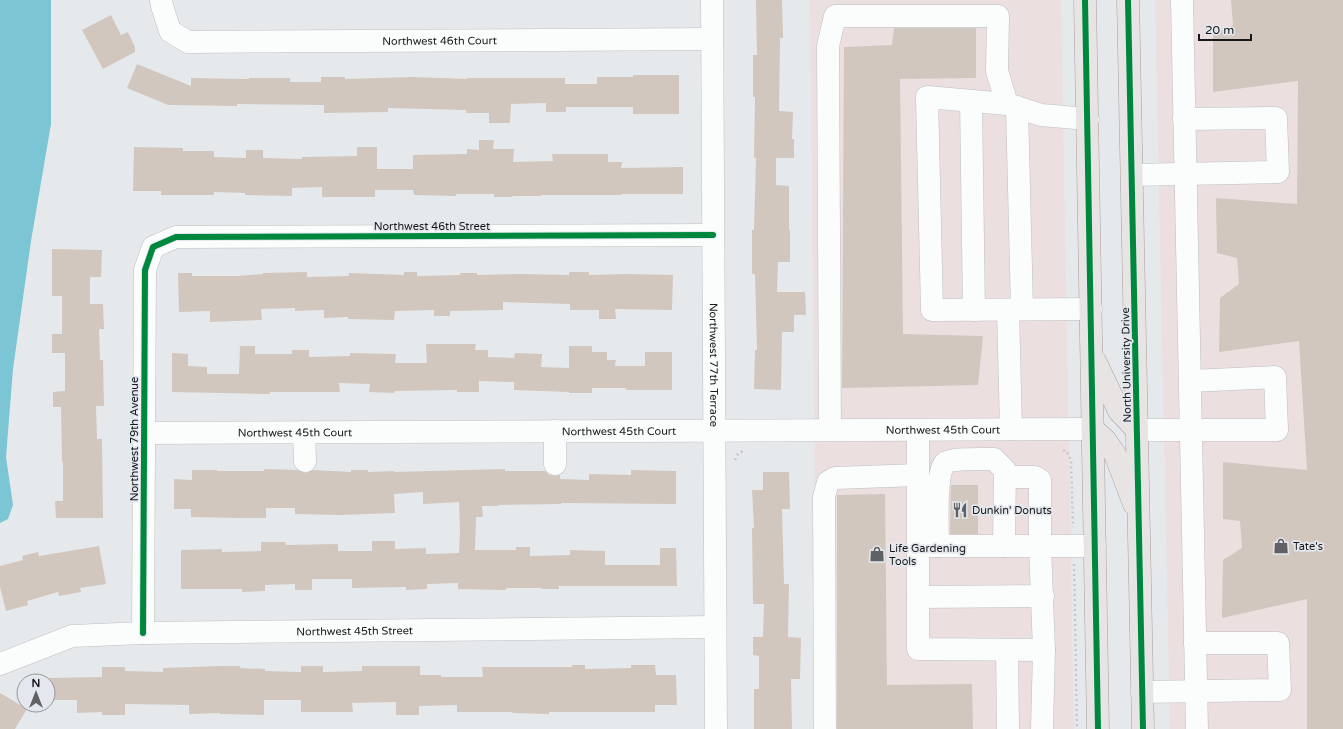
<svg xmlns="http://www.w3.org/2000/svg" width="1343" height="729" viewBox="0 0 1343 729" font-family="'Varela Round',sans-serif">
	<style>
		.commercial { fill: #ecdfe0 }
		.water { fill: #7cc5d4 }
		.building { fill: #d1c7be }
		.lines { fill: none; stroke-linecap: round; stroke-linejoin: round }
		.minor-casing { stroke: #bdbfc2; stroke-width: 23 }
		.major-casing { stroke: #a79fa0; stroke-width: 23 }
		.path { stroke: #c8c8c9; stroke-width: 2.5; stroke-dasharray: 2 3; stroke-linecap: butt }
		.minor { stroke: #fbfcfc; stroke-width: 22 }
		.major { stroke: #e9e4e4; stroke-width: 22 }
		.cycleway-casing { stroke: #e4e8ee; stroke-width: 8 }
		.cycleway { stroke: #00873e; stroke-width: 6 }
		.labels { text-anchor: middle; stroke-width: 3.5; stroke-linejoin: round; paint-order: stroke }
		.street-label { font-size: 11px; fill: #16181a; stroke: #e4e8ee }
		.poi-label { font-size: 11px; fill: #16181a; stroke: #e4e8ee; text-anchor: start }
	</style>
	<rect width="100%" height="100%" fill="#e6e9ec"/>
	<!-- commercial -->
	<g class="commercial">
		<polygon points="810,0 1061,0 1074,729 817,729"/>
		<polygon points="1155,0 1343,0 1343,729 1170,729"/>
	</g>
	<!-- water -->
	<polygon class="water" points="0,0 51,0 51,124 31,241 13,369 6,457 13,505 8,519 0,523"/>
	<!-- building -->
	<g class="building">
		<polygon points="756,0 782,0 783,38 780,38 779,111 793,112 792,139 794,139 794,158 776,158 776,185 789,186 789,230 790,230 790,262 778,262 777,292 805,292 806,315 794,315 794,332 782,332 781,390 754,389 755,350 757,350 755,274 752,274 752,230 754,230 756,158 754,158 755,97 753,97 753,55 757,55"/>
		<polygon points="1231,0 1343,0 1343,729 1307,729 1307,599 1222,618 1223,560 1242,548 1240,521 1223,519 1223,462 1307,470 1299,341 1219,352 1220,298 1239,284 1237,258 1217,253 1216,198 1297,204 1298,81 1213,92 1213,35 1233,25"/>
		<polygon points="111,15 121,35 128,32 135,47 135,52 103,69 82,30"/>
		<polygon points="894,28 976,28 976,78 900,79 903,334 983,336 978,385 842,388 844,47 892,45"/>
		<polygon points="137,64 191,86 191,78 249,79 249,78 290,78 290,82 321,82 321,77 345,77 345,79 413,77 467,79 467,78 565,78 565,84 597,84 597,77 633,77 633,75 679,75 679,114 633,114 633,107 566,107 566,112 546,112 546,103 511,104 510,123 489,123 489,113 466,113 466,110 388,108 388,112 324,113 324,105 237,104 237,106 168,105 127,88"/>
		<polygon points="479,140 494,140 493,149 514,149 513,162 553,161 552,154 608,154 608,162 622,162 621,168 683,167 683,194 621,194 621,195 541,195 541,196 513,196 512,197 494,197 494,194 456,194 456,196 414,195 413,190 375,190 375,197 322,197 322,187 292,188 292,196 245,195 245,193 214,192 214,195 161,195 161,191 133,191 134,147 183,148 183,151 214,151 214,157 246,158 246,150 263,150 263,158 302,159 302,157 357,156 357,147 377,147 377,169 413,169 413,155 467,154 467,149 479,150"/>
		<polygon points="52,249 102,250 101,277 90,277 90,304 103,304 104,329 99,329 100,360 103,360 104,406 96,406 97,439 102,439 103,518 56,518 55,501 63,501 63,462 62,462 61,407 53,407 53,392 65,391 65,353 52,353 52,334 62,334 62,296 52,296"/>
		<polygon points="307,272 307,277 349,276 349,273 404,275 404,272 417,272 417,276 460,275 460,273 477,273 477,275 520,274 569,275 569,272 589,272 589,275 627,274 673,275 672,310 615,309 616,319 599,319 599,310 570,310 570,304 503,302 503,310 450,311 450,316 434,316 434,310 395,311 394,320 348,319 348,317 324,318 324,310 295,311 295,308 261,309 262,320 210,322 210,311 179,312 178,273 192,273 192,276 238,276 263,274 263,273"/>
		<polygon points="426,344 476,344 475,350 488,350 488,357 514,358 515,353 542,354 541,367 569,368 569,346 592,346 592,352 607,352 607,360 616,360 615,366 645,366 645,352 672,352 672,390 626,390 626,388 592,388 592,393 569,393 569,392 514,390 514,382 479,381 479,392 457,392 457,390 395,391 394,393 369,392 370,384 339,383 340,392 270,392 270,394 172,392 172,353 188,354 188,366 207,367 207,374 239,374 240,346 255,346 255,354 292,354 292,350 309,350 309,357 350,356 350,353 396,354 395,363 427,363"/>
		<polygon points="264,469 297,470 305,473 313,470 351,472 351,470 368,470 368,472 394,471 394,472 505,469 505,471 545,471 549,475 555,476 560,475 560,479 589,480 589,474 631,475 631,470 676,471 676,504 561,503 561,504 498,505 498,506 482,506 483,517 476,517 475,550 516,550 516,547 530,547 530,556 570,555 570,550 605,551 605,565 660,565 660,548 676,548 677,586 559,586 559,589 542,589 542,588 506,588 506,590 458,589 458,583 427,584 427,589 406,590 406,587 352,588 352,579 312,579 312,590 295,590 295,584 265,585 265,591 242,592 242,589 181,589 181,550 222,549 222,552 261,551 261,542 285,542 286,545 338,544 338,551 372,551 372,541 395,541 395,549 426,548 426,554 459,553 460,532 459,502 423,504 423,492 394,494 395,513 340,515 295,514 295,508 266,508 266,518 242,518 191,517 191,509 174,509 174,479 192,480 192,470 217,470 217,471 264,471"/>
		<polygon points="763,472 789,472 790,509 782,509 784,584 789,584 788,637 801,638 800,679 791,679 792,729 754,729 754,689 759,689 759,656 753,655 753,637 763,637 764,604 753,604 752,528 754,528 752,490 763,490"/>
		<polygon points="951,485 978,485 978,534 950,534"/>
		<polygon points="885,494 887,685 972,684 973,729 837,729 837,495"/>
		<polygon points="99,546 106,584 80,588 81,592 59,596 58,592 27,601 28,605 6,611 0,587 0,566 23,560 22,556 38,552 39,556"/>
		<polygon points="572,665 585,665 585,669 631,668 631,665 655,665 656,675 676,675 677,705 655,705 655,712 549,712 549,714 512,713 513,712 457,712 457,705 419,706 419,715 396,715 396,702 352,703 353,712 301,712 301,700 264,700 264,715 220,714 220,713 189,714 189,705 125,704 125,715 102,715 102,712 77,713 77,700 48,700 48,678 102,677 102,667 125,667 125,671 163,672 163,668 221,666 240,666 240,668 265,669 265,671 301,672 301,666 323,666 323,672 362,671 362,666 420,666 420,675 441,675 441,677 483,677 482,667 572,667"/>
		<polygon points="0,693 27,709 15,729 0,729"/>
	</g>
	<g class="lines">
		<defs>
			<g id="minor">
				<path id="s1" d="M 161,0 L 162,6 L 170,31 L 188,42 L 712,39"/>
				<path id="s2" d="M 712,0 L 716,729"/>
				<polyline points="1182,0 1197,729"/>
				<polyline points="971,101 974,310"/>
				<polyline points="1017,107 1022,309"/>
				<polyline points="1088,119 1041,115 1007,104 927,97 932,310 1091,309"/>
				<polyline points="1132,175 1278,172 1276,118 1184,119"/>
				<polyline points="1008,310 1011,429"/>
				<polyline points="830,430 828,46 835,16 998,16 997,71 1007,104"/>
				<polyline points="918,430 918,649 1044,650 1040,546 918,546"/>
				<polyline points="1137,430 1277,430 1275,377 1190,381"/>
				<polyline points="555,431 555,464"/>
				<polyline points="304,432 305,461"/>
				<path id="s3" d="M 145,433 L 1093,429"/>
				<polyline points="1006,477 1035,477 1040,480 1040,546 1095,546"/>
				<path d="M 938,546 C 938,531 935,471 945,463 C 950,458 985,459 994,459 L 1005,470 L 1004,546"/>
				<polyline points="918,597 1043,596"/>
				<polyline points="143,633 145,270 153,247 176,237 713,235"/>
				<polyline points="1007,650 1008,729"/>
				<path id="s4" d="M 0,664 L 72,636 L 143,633 L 715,627"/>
				<polyline points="1142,692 1280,690 1278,643 1195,643"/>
				<polyline points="825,729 824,497 828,482 835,478 918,475"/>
				<polyline points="1042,729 1044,650"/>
			</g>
			<g id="major">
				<polyline points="1085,0 1098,729"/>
				<polyline points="1128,0 1143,729"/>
				<polyline points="1095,361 1119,411 1137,430"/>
				<polyline points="1093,429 1105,440 1115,454 1134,504"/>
			</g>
		</defs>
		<!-- minor casing -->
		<use href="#minor" class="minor-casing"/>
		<!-- major casing -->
		<use href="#major" class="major-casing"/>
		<!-- path -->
		<g class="path">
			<polyline points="1063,450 1067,452 1071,460 1073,527"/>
			<polyline points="735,460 738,454 744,450"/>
			<polyline points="1074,564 1077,729"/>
		</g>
		<!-- minor -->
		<use href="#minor" class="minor"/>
		<!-- major -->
		<use href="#major" class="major"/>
		<defs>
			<g id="cycleway">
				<polyline points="1085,0 1098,729"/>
				<polyline points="1128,0 1143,729"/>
				<polyline points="143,633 145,270 153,247 176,237 713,235"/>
			</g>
		</defs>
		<!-- cycleway casing -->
		<use href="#cycleway" class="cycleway-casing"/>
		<!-- cycleway -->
		<use href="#cycleway" class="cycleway"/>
	</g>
	<!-- icons -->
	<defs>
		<symbol id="restaurant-bare" viewBox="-9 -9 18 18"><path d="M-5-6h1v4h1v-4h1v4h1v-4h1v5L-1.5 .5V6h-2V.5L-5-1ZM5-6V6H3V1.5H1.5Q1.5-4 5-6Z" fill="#5f6164" stroke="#e4e8ee" stroke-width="2.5" paint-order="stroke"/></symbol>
		<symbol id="shop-bare" viewBox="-9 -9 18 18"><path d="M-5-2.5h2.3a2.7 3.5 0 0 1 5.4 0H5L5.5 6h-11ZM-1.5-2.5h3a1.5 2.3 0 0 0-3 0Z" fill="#5f6164" stroke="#e4e8ee" stroke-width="2.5" paint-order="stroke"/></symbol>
	</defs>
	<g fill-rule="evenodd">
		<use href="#restaurant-bare" x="949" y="499" width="22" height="22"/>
		<use href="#shop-bare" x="1270" y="535" width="22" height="22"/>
		<use href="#shop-bare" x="866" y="543" width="22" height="22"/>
	</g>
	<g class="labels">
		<!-- street labels -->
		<g class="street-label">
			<text dy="4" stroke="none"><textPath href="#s1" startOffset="305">Northwest 46th Court</textPath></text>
			<text x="432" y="230">Northwest 46th Street</text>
			<text dy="4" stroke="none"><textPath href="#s2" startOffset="365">Northwest 77th Terrace</textPath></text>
			<text transform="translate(1126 365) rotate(-91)" y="4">North University Drive</text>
			<text dy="4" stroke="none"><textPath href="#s3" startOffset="798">Northwest 45th Court</textPath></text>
			<text dy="4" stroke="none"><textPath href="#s3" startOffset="474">Northwest 45th Court</textPath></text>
			<text dy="4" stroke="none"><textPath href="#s3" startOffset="150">Northwest 45th Court</textPath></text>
			<text transform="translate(134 439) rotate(-90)" y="4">Northwest 79th Avenue</text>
			<text dy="4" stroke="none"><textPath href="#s4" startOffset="360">Northwest 45th Street</textPath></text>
		</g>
		<!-- poi labels -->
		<g class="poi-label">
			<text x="972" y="514">Dunkin' Donuts</text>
			<text x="1293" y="550">Tate's</text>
			<text x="889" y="552">Life Gardening<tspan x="889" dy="13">Tools</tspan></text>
		</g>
	</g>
	<!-- north arrow -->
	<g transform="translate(36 693)"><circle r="19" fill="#e4e8ee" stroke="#929599"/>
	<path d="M0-3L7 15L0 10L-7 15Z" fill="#5f6164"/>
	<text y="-6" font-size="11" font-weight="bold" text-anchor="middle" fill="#16181a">N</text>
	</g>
	<!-- scale -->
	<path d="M1199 34v6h52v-6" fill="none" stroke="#16181a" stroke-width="2"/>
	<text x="1205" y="34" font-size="12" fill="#16181a" stroke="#e4e8ee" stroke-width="3" paint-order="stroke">20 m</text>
</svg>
